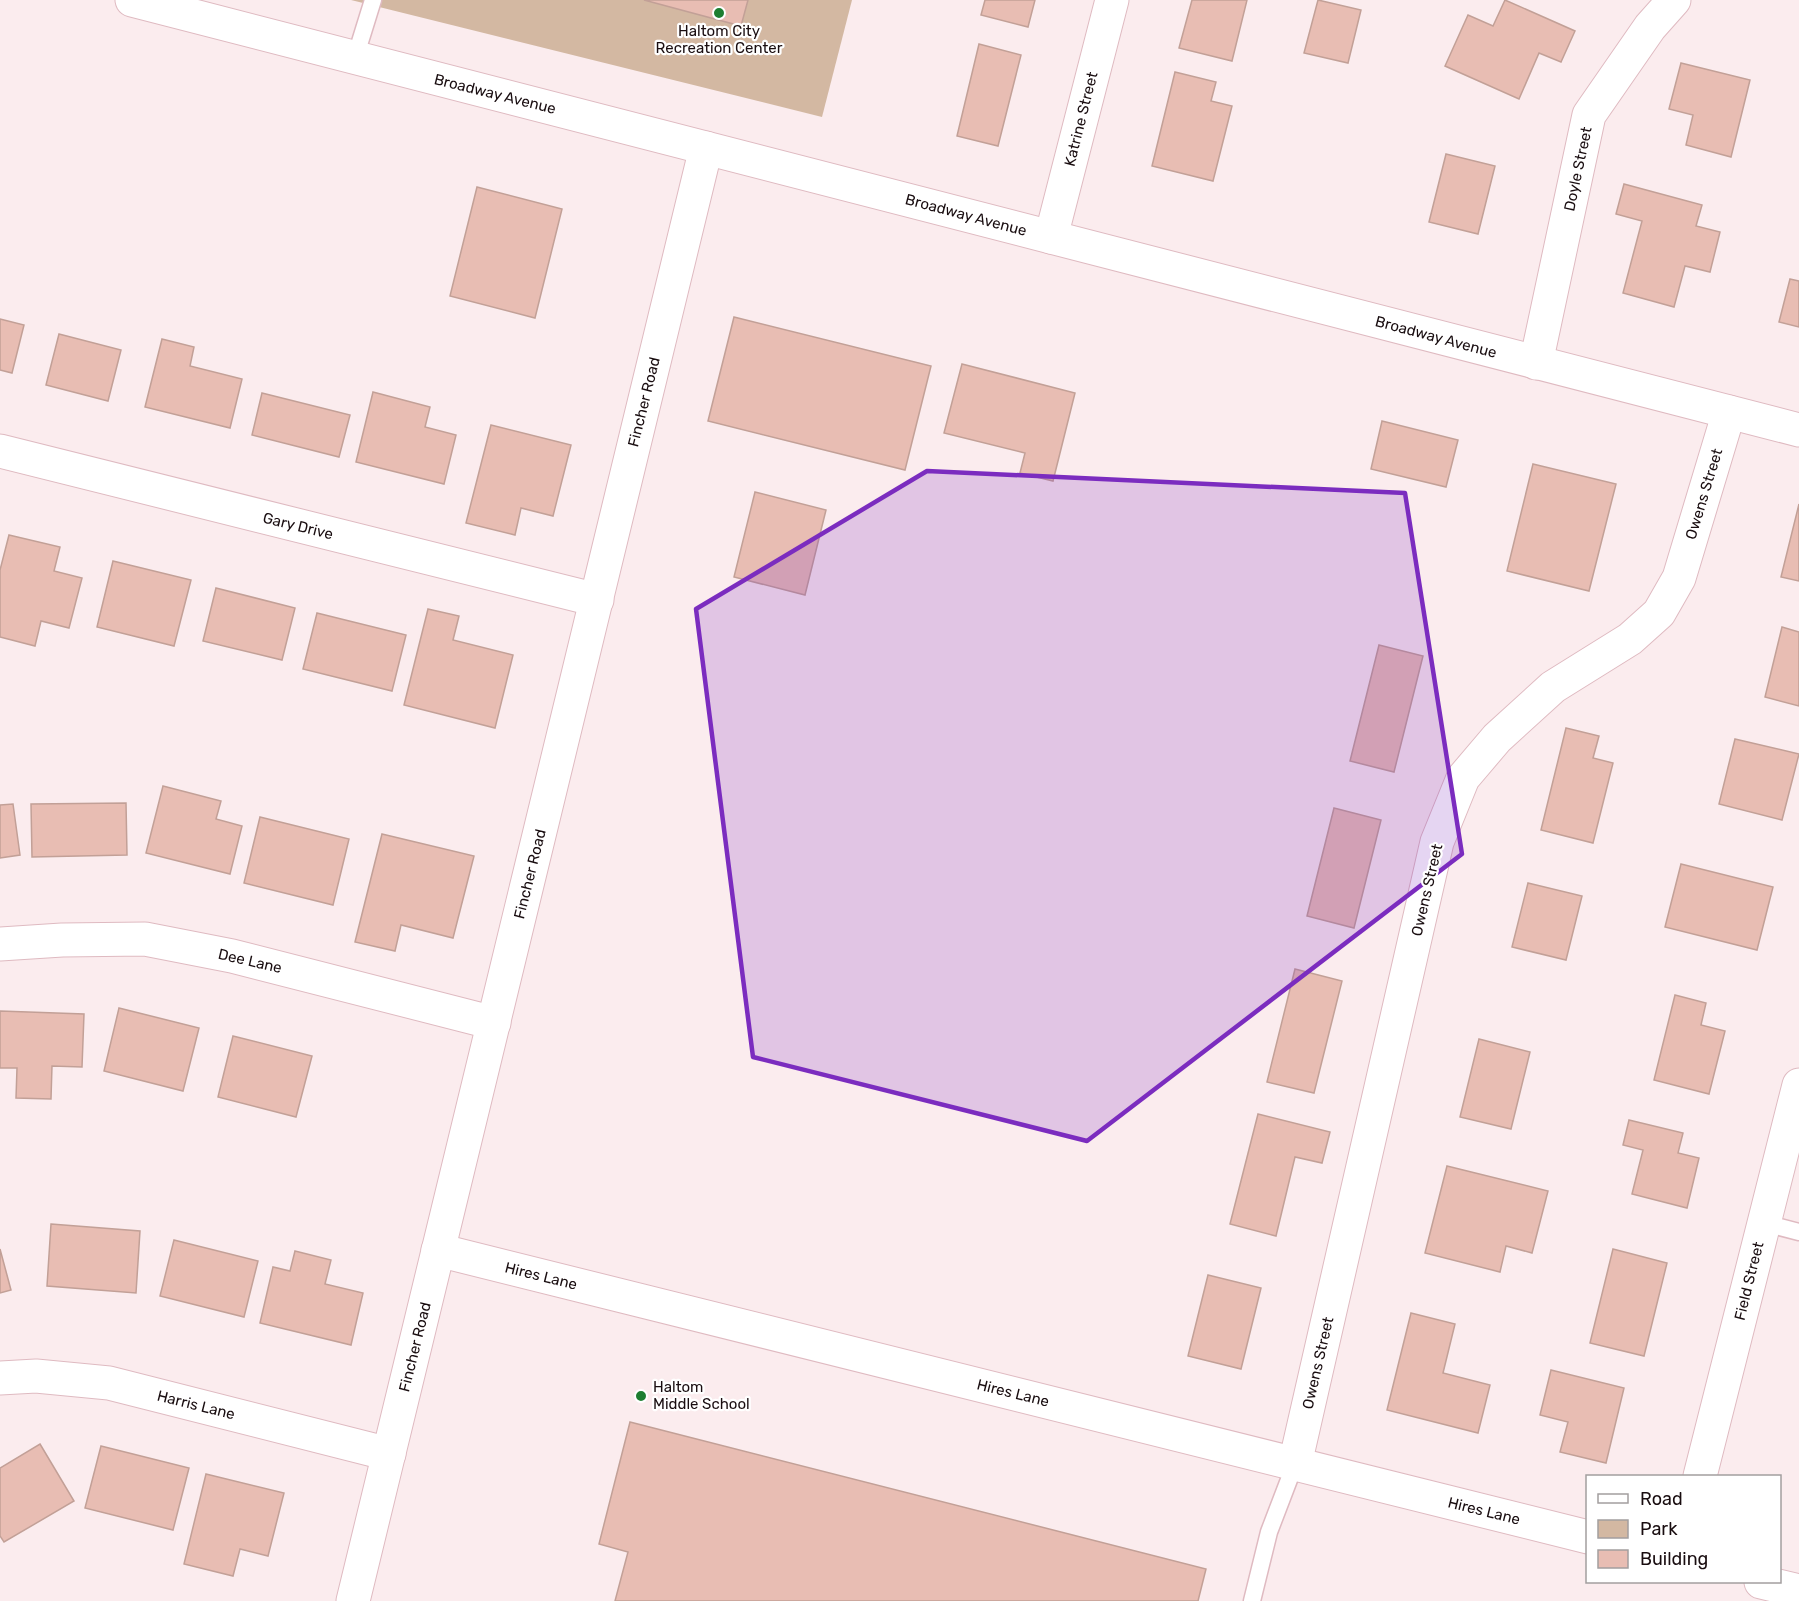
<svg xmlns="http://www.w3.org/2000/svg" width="1799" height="1601" viewBox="0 0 1799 1601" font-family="Rubik,sans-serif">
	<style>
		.green { fill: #d3b8a2 }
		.building { fill: #e8bdb3; stroke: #c2a097; stroke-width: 1.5 }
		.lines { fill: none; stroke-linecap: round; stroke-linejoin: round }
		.lane-casing { stroke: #dfbac1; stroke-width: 19 }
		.street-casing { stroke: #dfbac1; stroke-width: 35 }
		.secondary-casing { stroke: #dfbac1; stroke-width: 35 }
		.lane { stroke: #fff; stroke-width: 16 }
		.street { stroke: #fff; stroke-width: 33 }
		.secondary { stroke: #fff; stroke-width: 33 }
		.marked { fill: #7b2cbf; fill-opacity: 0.2; stroke: #7b2cbf; stroke-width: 4.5; stroke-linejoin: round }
		.poi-dot { fill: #1d7e31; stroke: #fff; stroke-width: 2 }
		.labels { text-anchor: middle; stroke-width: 4.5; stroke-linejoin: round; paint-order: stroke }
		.poi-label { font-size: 15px; fill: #190d10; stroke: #fff }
		.street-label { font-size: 15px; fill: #190d10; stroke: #fff }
	</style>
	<rect width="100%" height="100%" fill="#fbecee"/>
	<!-- green -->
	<polygon class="green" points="351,0 852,0 822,117"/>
	<!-- building -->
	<g class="building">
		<polygon points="644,0 748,0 741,26"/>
		<polygon points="985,0 1035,0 1028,27 981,15"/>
		<polygon points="1192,0 1247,0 1232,61 1179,48"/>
		<polygon points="1318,0 1361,10 1348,63 1304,53"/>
		<polygon points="1505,0 1575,31 1561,62 1539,53 1519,99 1445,66 1468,15 1493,26"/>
		<polygon points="979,44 1021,55 998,146 957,136"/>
		<polygon points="1681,63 1750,80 1731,157 1686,145 1693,115 1669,109"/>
		<polygon points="1175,72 1216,82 1211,101 1232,106 1213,181 1152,166"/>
		<polygon points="1446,154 1495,166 1478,234 1429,222"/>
		<polygon points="1624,184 1702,205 1696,226 1720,232 1710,272 1685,266 1674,307 1623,293 1642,221 1616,214"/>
		<polygon points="477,187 562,209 535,318 450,296"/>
		<polygon points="1790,279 1799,281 1799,327 1779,322"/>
		<polygon points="734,317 931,366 905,470 708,421"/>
		<polygon points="0,319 24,325 12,373 0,370"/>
		<polygon points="59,334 121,350 108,401 46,385"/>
		<polygon points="162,339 194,347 190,366 242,379 230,428 145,407"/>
		<polygon points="962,364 1075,393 1053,481 1020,473 1025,453 944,433"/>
		<polygon points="373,392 430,407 425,427 456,435 444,484 356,462"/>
		<polygon points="262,393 350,415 339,457 252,435"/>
		<polygon points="1382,421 1458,440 1446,487 1371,469"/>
		<polygon points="491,425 571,445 553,516 521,508 515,535 466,523"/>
		<polygon points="1533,464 1616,484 1589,591 1507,571"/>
		<polygon points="755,492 826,510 805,595 734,577"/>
		<polygon points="1799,504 1799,581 1781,577"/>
		<polygon points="9,535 60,547 54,571 82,578 69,628 41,621 35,646 0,637 0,570"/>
		<polygon points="113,561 191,580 174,646 97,627"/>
		<polygon points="216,588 295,608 282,660 203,641"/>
		<polygon points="428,609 459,616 453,640 513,655 495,728 404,705"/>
		<polygon points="317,613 406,635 392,691 303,669"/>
		<polygon points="1782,627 1799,632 1799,706 1765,697"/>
		<polygon points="1379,645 1423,656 1394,772 1350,761"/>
		<polygon points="1566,728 1599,736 1593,758 1613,763 1593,843 1541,830"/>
		<polygon points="1735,739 1799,754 1782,820 1719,804"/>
		<polygon points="163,786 221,801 216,819 242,826 230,874 146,853"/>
		<polygon points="126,803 127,855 32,857 31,804"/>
		<polygon points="13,804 20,855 0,858 0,805"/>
		<polygon points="1334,808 1381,820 1354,928 1307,916"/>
		<polygon points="260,817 349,839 333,905 244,883"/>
		<polygon points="382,834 474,856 453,938 401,925 395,951 355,942"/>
		<polygon points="1681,864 1773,887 1757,950 1665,927"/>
		<polygon points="1528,883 1582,896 1566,960 1512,947"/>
		<polygon points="1295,969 1342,981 1314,1093 1267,1082"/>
		<polygon points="1675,995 1706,1003 1701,1025 1725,1031 1709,1094 1654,1080"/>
		<polygon points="119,1008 199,1028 183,1091 104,1071"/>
		<polygon points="0,1011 84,1014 82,1067 52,1066 51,1099 16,1098 17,1068 0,1068"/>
		<polygon points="233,1036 312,1056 296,1117 218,1097"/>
		<polygon points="1479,1039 1530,1052 1511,1129 1460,1117"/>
		<polygon points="1258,1114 1330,1132 1322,1163 1295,1157 1276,1236 1230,1224"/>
		<polygon points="1629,1120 1683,1133 1678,1153 1699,1158 1687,1208 1632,1194 1643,1150 1623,1145"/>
		<polygon points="1447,1166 1548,1191 1532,1253 1506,1246 1500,1272 1425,1253"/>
		<polygon points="51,1224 140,1231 136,1293 47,1286"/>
		<polygon points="174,1240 258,1261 244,1317 160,1296"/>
		<polygon points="0,1249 11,1290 0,1293"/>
		<polygon points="1613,1249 1667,1263 1644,1356 1590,1343"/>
		<polygon points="295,1251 331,1260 325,1284 363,1293 351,1345 260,1323 273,1267 290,1271"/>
		<polygon points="1208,1275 1261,1288 1241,1369 1188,1356"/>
		<polygon points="1411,1313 1455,1324 1443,1373 1490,1385 1478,1433 1387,1410"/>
		<polygon points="1551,1370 1624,1388 1606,1463 1560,1452 1568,1422 1540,1415"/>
		<polygon points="630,1422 1206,1569 1198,1601 615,1601 628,1552 599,1544"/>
		<polygon points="40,1444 74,1501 4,1542 0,1536 0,1468"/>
		<polygon points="101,1446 189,1468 173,1530 85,1508"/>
		<polygon points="206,1474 284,1493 268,1556 240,1549 233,1576 184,1564"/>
	</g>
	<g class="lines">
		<defs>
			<g id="lane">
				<polyline points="355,58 373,0"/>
				<polyline points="1764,1223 1799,1232"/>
				<polyline points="1252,1601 1269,1532 1295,1464"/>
			</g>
			<g id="street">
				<polyline points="1051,237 1112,0"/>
				<polyline points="1536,363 1589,115 1650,27 1674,0"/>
				<polyline points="0,451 597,600"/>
				<polyline points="0,944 62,940 145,939 232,956 494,1023"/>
				<polyline points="438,1250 1588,1537"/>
				<polyline points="0,1378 36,1376 109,1383 389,1454"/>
				<polyline points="1295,1464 1437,842 1463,778 1497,738 1553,687 1630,639 1659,613 1679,578 1729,412"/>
				<polyline points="1700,1476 1799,1085"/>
				<polyline points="1761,1582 1799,1591"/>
			</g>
			<g id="secondary">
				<polyline points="132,0 1799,430"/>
				<polyline points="353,1601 706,148"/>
			</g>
		</defs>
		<!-- lane casing -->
		<use href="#lane" class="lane-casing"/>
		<!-- street casing -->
		<use href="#street" class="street-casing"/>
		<!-- secondary casing -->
		<use href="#secondary" class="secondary-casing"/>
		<!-- lane -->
		<use href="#lane" class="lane"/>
		<!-- street -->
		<use href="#street" class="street"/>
		<!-- secondary -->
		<use href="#secondary" class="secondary"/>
	</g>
	<!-- marked area -->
	<path class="marked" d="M 927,471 L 1405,493 L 1462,854 L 1087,1141 L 753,1057 L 696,609 Z"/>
	<!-- markers -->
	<g class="poi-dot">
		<circle cx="719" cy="13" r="6"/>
		<circle cx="641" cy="1396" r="6"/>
	</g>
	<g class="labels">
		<!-- poi labels -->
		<g class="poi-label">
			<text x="719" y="36">Haltom City<tspan x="719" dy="17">Recreation Center</tspan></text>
			<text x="653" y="1392" text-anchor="start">Haltom<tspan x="653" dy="17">Middle School</tspan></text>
		</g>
		<!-- street labels -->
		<g class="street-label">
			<text transform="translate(495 94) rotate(14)" y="5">Broadway Avenue</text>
			<text transform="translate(1081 119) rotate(-76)" y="5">Katrine Street</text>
			<text transform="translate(1578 169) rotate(-78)" y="5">Doyle Street</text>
			<text transform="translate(966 215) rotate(15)" y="5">Broadway Avenue</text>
			<text transform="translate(1436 337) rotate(15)" y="5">Broadway Avenue</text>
			<text transform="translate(644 402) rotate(-76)" y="5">Fincher Road</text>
			<text transform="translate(1704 494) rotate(-73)" y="5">Owens Street</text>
			<text transform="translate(298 526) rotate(14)" y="5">Gary Drive</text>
			<text transform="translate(530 874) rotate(-76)" y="5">Fincher Road</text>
			<text transform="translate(1427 890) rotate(-77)" y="5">Owens Street</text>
			<text transform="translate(250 961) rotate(13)" y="5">Dee Lane</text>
			<text transform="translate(541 1276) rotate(14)" y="5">Hires Lane</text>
			<text transform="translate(1749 1281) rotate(-76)" y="5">Field Street</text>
			<text transform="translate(415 1347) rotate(-76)" y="5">Fincher Road</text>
			<text transform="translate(1318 1363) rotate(-77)" y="5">Owens Street</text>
			<text transform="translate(1013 1393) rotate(14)" y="5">Hires Lane</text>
			<text transform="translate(196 1405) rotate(14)" y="5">Harris Lane</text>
			<text transform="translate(1484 1511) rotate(14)" y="5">Hires Lane</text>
		</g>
	</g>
	<!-- legend -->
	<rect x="1586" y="1475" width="195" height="108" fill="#ffffff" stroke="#a39e9f" stroke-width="1.5"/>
	<rect x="1598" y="1494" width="30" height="9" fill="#ffffff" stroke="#a39e9f" stroke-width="1.5"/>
	<text x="1640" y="1505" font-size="18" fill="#190d10">Road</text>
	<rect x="1598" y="1520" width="30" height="18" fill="#d3b8a2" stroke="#a39e9f" stroke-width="1.5"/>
	<text x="1640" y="1535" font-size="18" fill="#190d10">Park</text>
	<rect x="1598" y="1550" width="30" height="18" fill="#e8bdb3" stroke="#a39e9f" stroke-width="1.5"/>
	<text x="1640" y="1565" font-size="18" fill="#190d10">Building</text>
</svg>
